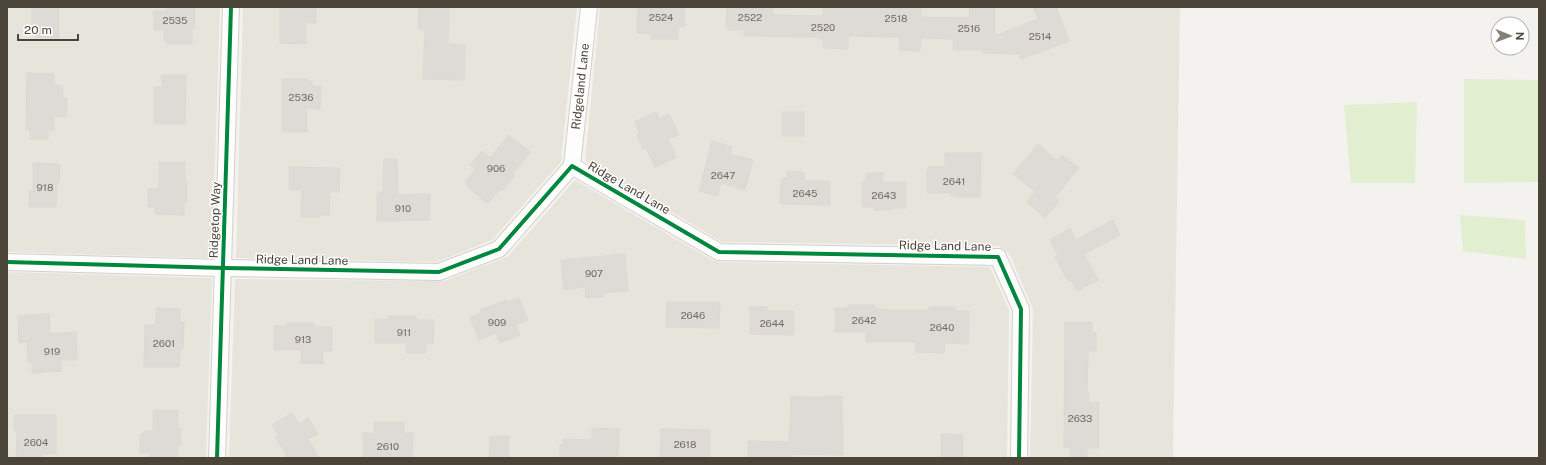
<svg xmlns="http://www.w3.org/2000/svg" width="1546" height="465" viewBox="0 0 1546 465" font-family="'Public Sans',sans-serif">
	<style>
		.residential { fill: #e7e4dc }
		.green { fill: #e1eecf }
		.building { fill: #dedbd6; stroke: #dcd9d4 }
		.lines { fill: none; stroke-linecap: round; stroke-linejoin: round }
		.street-casing { stroke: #d2d0cb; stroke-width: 18 }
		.street { stroke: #fdfdfc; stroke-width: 16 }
		.cycleway-casing { stroke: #fff; stroke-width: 6 }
		.cycleway { stroke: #00873e; stroke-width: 4 }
		.labels { text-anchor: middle; stroke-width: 3; stroke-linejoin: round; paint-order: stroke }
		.number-label { font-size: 10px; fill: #706a61 }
		.street-label { font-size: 12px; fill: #4b4439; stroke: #fff }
	</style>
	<rect width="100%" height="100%" fill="#f4f2ee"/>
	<!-- residential -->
	<g class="residential">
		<polygon points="7,7 220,7 212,258 7,252"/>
		<polygon points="243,7 577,7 561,162 492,240 437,262 236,258"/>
		<polygon points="600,7 1180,7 1173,458 1030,458 1033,309 1009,253 998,246 722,242 585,161"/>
		<polygon points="575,180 712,260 718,262 990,267 1009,310 1007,458 229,458 235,279 444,281 504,258 509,255"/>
		<polygon points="7,272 212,278 206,458 7,458"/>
	</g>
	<!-- green -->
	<g class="green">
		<polygon points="1464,79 1539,80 1539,182 1464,183"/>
		<polygon points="1417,102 1415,183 1351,183 1344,105"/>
		<polygon points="1460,215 1525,220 1526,259 1463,251"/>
	</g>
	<!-- building -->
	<g class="building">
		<polygon points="32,7 59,7 59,38 35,37 35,25 32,25"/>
		<polygon points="167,7 195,7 195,28 192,28 192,44 167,44 167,41 164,41 164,30 154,30 154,11 167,11"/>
		<polygon points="280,7 316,7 316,23 306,23 306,44 280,43"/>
		<polygon points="419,7 449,7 448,44 465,45 464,80 423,79 425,29 418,29"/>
		<polygon points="638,7 685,7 685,27 678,27 678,39 651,39 651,34 637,33"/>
		<polygon points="727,7 773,7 773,15 823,16 823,7 921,7 921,17 969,18 970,7 995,7 995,36 1038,19 1033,7 1056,7 1069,41 1021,59 1019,54 983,53 983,50 953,50 953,39 921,38 920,51 899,50 899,37 848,36 848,49 823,48 823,39 818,39 818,37 744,36 744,29 728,30 728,27 726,27"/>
		<polygon points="27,73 54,74 54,85 63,86 63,98 67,98 66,117 54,116 54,130 48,130 48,139 30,139 30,130 26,130"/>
		<polygon points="162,75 186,75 185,124 154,124 154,87 162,87"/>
		<polygon points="282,79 308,79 308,81 312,81 312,86 321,86 320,109 307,108 307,132 282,132"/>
		<polygon points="656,112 659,119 669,114 679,135 668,139 676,157 655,167 646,148 643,149 637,134 639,132 635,122"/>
		<rect x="782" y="112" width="22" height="24"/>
		<polygon points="509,135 530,152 513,173 515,175 502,191 500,189 488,204 467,186 468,185 465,182 476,169 470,165 482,151 490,158"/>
		<polygon points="712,141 732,147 730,154 753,160 745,190 721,183 718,196 699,191"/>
		<polygon points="1038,144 1057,161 1062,155 1079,168 1055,197 1059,201 1045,218 1027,202 1035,192 1013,174"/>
		<polygon points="945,153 981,153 980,197 956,197 956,196 951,196 951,193 927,193 927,169 929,169 929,166 945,167"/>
		<polygon points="384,159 397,159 398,195 430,194 430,220 377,221 377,195 379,195 378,192 383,192"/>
		<polygon points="159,162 185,162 185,181 187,181 187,202 184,202 184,215 155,214 155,207 148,207 148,189 159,189"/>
		<polygon points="33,163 60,164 59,183 57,183 56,207 29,207 29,190 33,191"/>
		<polygon points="289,167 340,168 339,192 330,192 329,215 321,215 320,217 301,217 302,190 289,190"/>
		<polygon points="787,171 804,172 804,181 830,181 830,205 780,204 781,180 783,180 783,178 787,178"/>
		<polygon points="866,173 883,173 882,182 906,182 906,208 891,208 891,210 874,210 874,207 862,207 862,182 866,182"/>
		<polygon points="1113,220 1120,235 1084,254 1098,280 1077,291 1071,280 1068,281 1055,257 1058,256 1050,240 1070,228 1076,240"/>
		<polygon points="625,254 628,291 603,293 604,297 586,298 585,287 564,290 561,260"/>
		<polygon points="519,298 528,320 516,325 520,335 500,343 496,333 479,340 470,318 482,313 480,310 506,300 507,303"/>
		<polygon points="667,302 720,302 719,328 666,327"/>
		<polygon points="848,305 875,305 875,309 893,310 929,310 929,307 956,307 956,311 969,311 968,344 945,343 944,353 915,352 915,342 866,342 866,332 835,332 835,308 848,308"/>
		<polygon points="750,307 767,307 767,311 794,311 794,335 750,334"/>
		<polygon points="156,308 180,309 180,322 184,322 183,349 180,349 179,367 144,367 145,325 156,325"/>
		<polygon points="49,314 50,334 76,332 77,360 61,360 61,371 32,373 32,362 28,362 27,342 19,343 18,316"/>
		<polygon points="388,316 416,316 416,320 434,320 433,344 426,344 426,353 406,353 406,343 375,343 375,319 388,320"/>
		<polygon points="1065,322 1092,322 1092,332 1096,333 1096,351 1088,351 1087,393 1089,393 1088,402 1099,402 1099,448 1087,448 1087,458 1070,458 1070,448 1064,447"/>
		<polygon points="287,323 314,323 314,327 332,327 332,351 323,351 323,364 301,363 301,350 274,350 274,326 287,326"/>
		<polygon points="791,396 823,398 823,396 842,396 843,455 792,454 792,458 748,458 748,441 789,442"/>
		<polygon points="153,410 178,410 178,428 181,428 181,445 178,445 178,458 149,457 150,453 140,453 140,434 144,434 144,431 153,432"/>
		<polygon points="292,413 299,424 308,418 318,434 308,439 319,458 288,458 275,437 279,436 272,425"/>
		<polygon points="14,415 56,415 56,454 42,454 42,458 16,458 17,431 14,431"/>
		<polygon points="375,422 404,422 404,433 413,433 412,458 363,458 363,433 374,433"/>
		<polygon points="592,428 619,429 618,458 560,458 560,445 563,443 563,439 592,440"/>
		<polygon points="661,429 710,430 710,458 660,458"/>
		<polygon points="941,434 963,435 963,458 941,458"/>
		<polygon points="490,436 509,436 509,458 489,458"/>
	</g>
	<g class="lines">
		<defs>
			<g id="street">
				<polyline points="572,166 719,252 998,257 1021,309 1019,458"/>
				<path id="s1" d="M 572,166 L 589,7"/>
				<polyline points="7,262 224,268 439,272 499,249 572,166"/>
				<polyline points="217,458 231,7"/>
			</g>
		</defs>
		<!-- street casing -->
		<use href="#street" class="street-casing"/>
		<!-- street -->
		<use href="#street" class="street"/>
		<defs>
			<g id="cycleway">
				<polyline points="7,262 224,268 439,272 499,249 572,166 719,252 998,257 1021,309 1019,458"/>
				<polyline points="217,458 231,7"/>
			</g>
		</defs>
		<!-- cycleway casing -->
		<use href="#cycleway" class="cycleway-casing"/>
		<!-- cycleway -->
		<use href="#cycleway" class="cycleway"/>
	</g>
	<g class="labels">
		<!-- number labels -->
		<g class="number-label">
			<text x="661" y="21">2524</text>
			<text x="750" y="21">2522</text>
			<text x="896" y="22">2518</text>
			<text x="175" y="24">2535</text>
			<text x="823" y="31">2520</text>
			<text x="969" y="32">2516</text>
			<text x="1040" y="40">2514</text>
			<text x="301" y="101">2536</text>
			<text x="496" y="172">906</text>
			<text x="723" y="179">2647</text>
			<text x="954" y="185">2641</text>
			<text x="45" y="191">918</text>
			<text x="805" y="197">2645</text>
			<text x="884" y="199">2643</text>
			<text x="403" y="212">910</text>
			<text x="594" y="277">907</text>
			<text x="693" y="319">2646</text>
			<text x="864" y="324">2642</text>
			<text x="497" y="326">909</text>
			<text x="772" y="327">2644</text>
			<text x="942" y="331">2640</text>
			<text x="404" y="336">911</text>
			<text x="303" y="343">913</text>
			<text x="164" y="347">2601</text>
			<text x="52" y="355">919</text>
			<text x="1080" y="422">2633</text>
			<text x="36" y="446">2604</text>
			<text x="685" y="448">2618</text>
			<text x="388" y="450">2610</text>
		</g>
		<!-- street labels -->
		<g class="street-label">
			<text dy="4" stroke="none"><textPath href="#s1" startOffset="80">Ridgeland Lane</textPath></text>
			<text transform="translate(629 188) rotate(30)" y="4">Ridge Land Lane</text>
			<text transform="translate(215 220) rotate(-88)" y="4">Ridgetop Way</text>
			<text transform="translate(945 246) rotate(1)" y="4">Ridge Land Lane</text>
			<text transform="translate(302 260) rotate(1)" y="4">Ridge Land Lane</text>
		</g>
	</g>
	<!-- border -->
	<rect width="1546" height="465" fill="none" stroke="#4b4439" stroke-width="16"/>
	<!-- north arrow -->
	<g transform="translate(1510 36) rotate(91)"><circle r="19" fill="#ffffff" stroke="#b7b4b0"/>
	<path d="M0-3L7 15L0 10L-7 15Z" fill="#868178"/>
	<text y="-6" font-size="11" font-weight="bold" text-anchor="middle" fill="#4b4439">N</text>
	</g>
	<!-- scale -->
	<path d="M18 34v6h60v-6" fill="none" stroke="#4b4439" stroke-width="2"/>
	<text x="24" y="34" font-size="12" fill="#4b4439" stroke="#ffffff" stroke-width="3" paint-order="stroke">20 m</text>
</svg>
